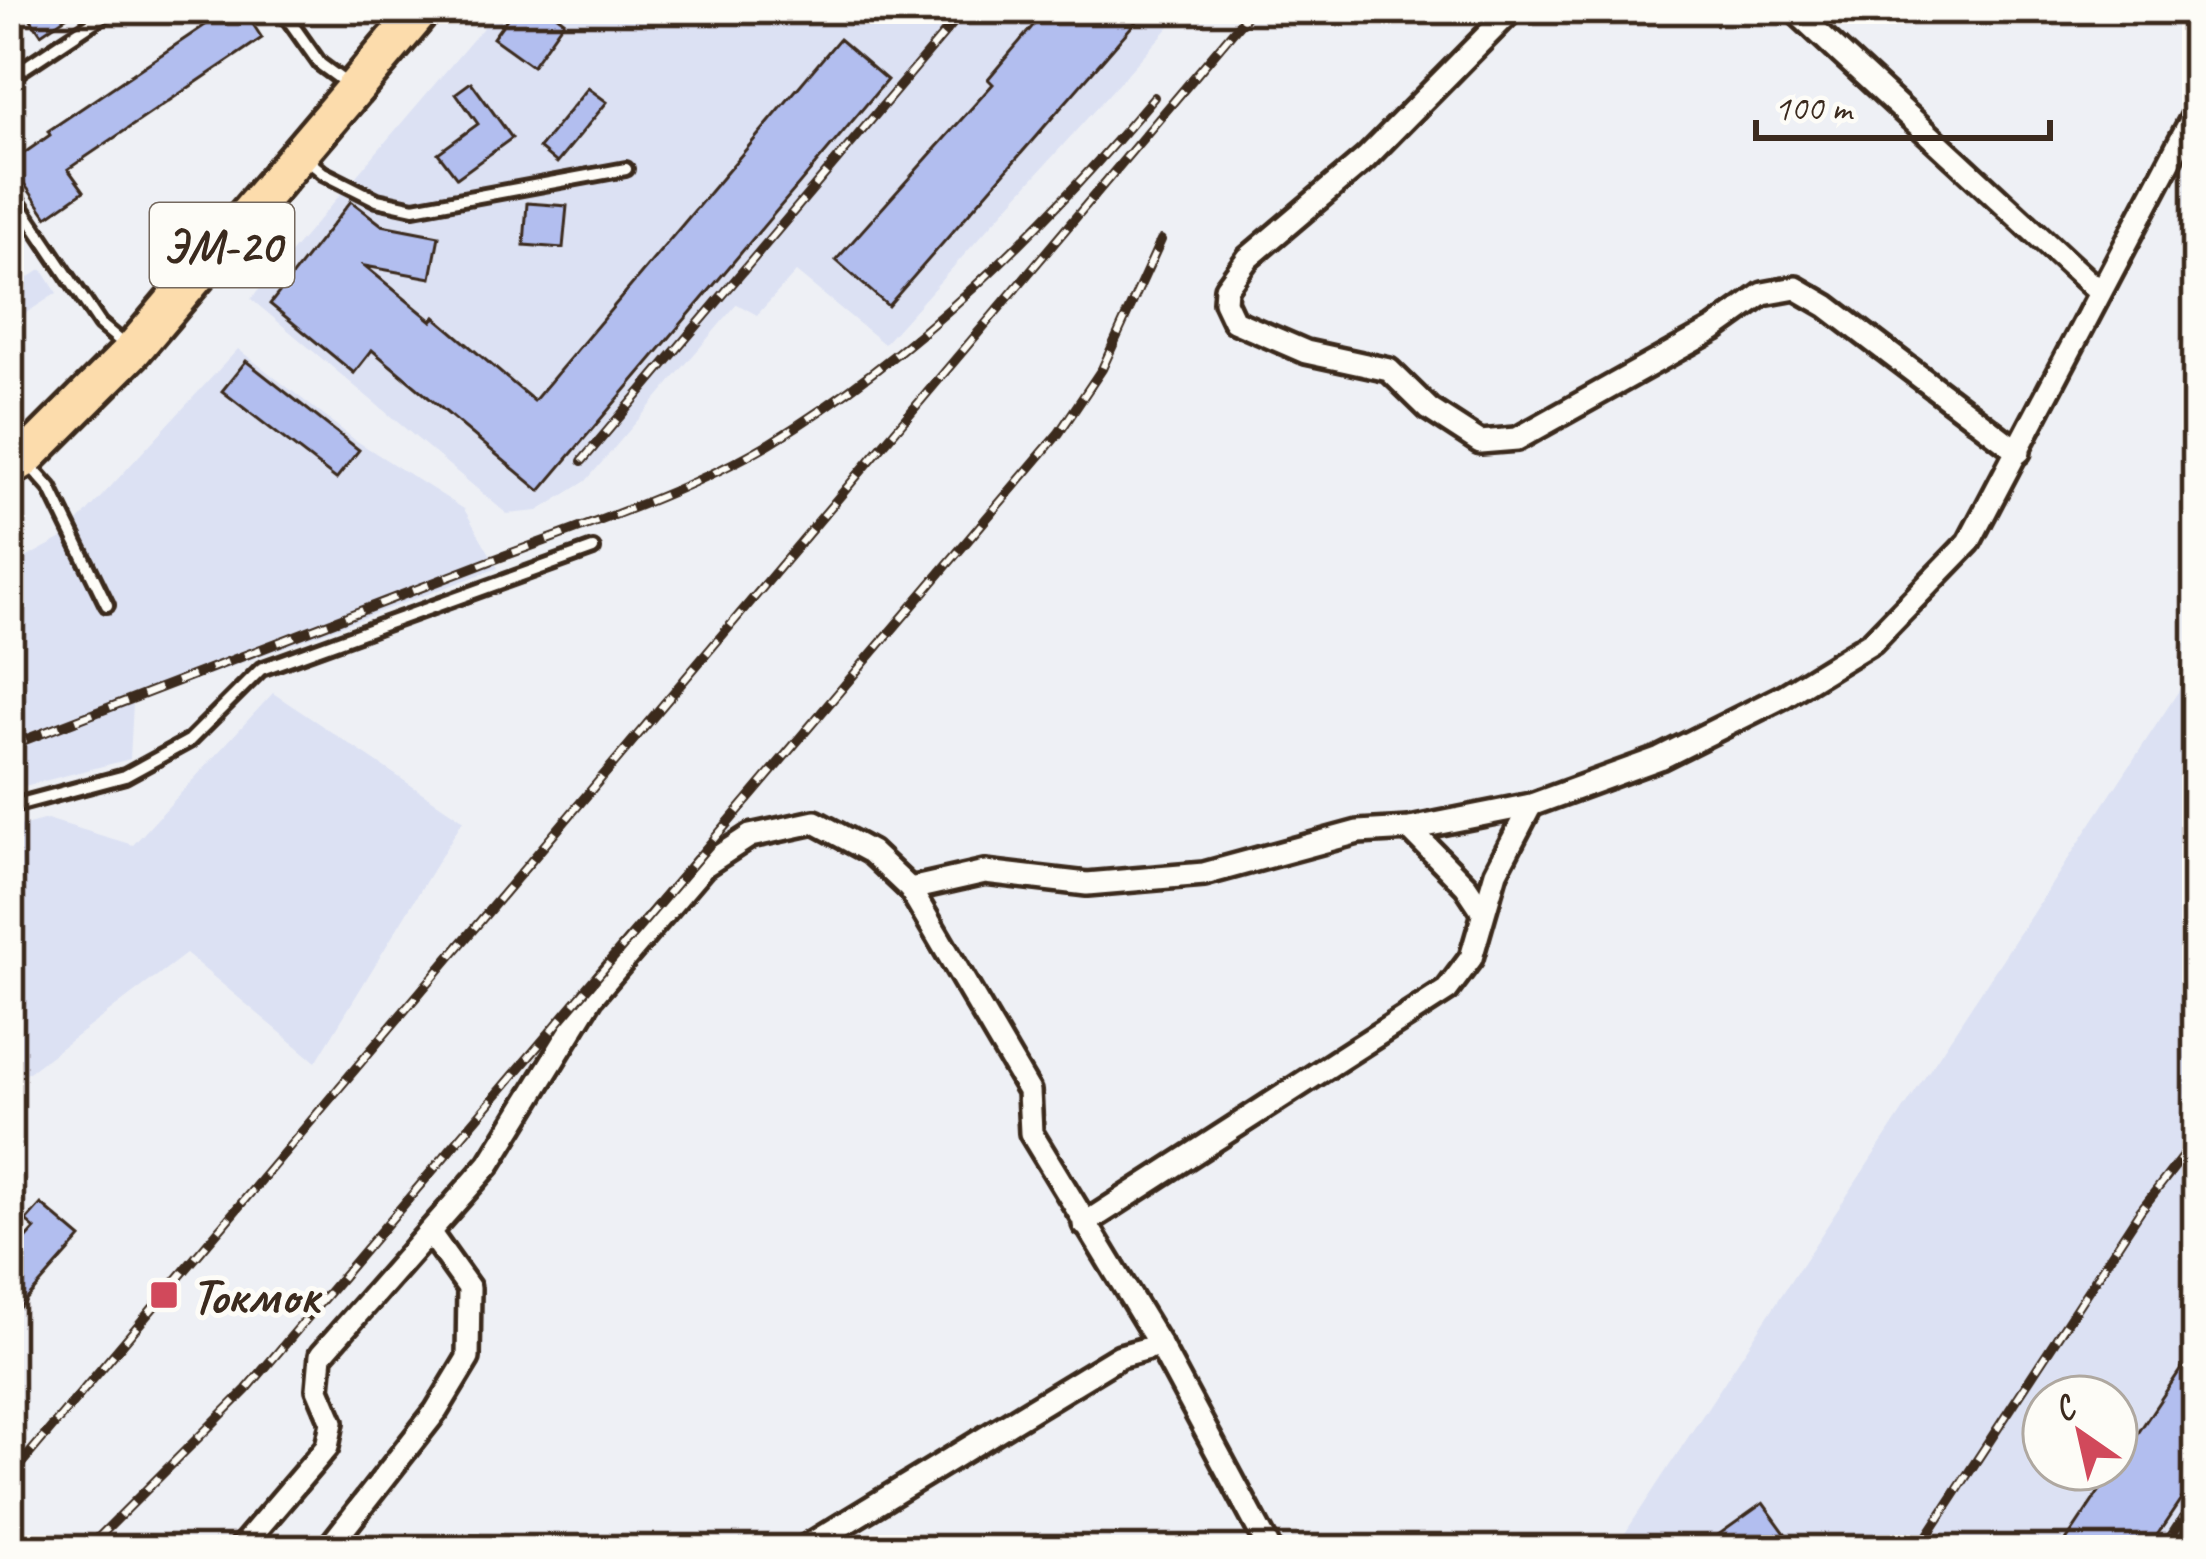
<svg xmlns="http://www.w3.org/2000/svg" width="2206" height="1559" viewBox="0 0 2206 1559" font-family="Caveat,sans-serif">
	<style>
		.built { fill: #dce1f3; fill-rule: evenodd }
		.building { fill: #b2beef; stroke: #3b2a1e; stroke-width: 3 }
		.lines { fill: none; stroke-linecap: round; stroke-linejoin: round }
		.service-casing { stroke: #3b2a1e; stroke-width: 20 }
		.minor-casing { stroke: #3b2a1e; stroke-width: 30 }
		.primary-casing { stroke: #3b2a1e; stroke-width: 45 }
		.service { stroke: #fdfcf7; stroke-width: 10 }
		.minor { stroke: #fdfcf7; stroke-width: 21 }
		.primary { stroke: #fcdcac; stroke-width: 36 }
		.rail-casing { stroke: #3b2a1e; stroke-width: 10 }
		.rail { stroke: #fdfcf7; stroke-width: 6; stroke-dasharray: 18; stroke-linecap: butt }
		.poi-dot { fill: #d1495b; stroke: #fdfcf7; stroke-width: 4.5 }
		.labels { text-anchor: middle; stroke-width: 10; stroke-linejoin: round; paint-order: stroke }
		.shield { fill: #fdfcf7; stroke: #75695f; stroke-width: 3 }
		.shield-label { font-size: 48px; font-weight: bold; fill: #3b2a1e }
		.poi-label { font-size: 51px; font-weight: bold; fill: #3b2a1e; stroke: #fdfcf7; text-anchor: start }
	</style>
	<rect width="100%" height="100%" fill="#eef0f5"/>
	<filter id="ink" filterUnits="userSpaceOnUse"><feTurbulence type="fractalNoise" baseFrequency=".00833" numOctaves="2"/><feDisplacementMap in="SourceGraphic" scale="24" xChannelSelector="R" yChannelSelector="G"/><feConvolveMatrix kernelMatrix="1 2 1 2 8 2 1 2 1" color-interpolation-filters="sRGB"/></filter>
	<g filter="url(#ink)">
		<!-- built -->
		<g class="built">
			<polygon points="499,9 1177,9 1180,15 884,344 796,272 757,315 737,304 586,481 538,511 507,514 251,299"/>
			<polygon points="42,269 57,293 9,324 9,290"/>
			<polygon points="238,349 355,440 464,509 498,568 133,703 130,759 9,790 9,567 64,537"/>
			<path d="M 2197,663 L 2197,1550 L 1614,1550 ZM 2044,1397 L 2116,1397 L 2116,1469 L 2044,1469 Z"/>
			<polygon points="273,693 463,820 316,1062 186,954 9,1087 9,829 47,819 133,845"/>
		</g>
		<!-- building -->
		<g class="building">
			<polygon points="24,9 78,9 41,34"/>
			<polygon points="229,9 243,9 262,38 68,169 84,191 47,217 10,163 50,135 48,131"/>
			<polygon points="514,9 548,9 564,21 532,66 493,38"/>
			<polygon points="1047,9 1130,9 1140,17 888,306 836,260 993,84 988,79"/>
			<polygon points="839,39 887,80 540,491 372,350 354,373 270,304 351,201 382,225 439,236 431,278 365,266 432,321 435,317 534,401"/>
			<polygon points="471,82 512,138 457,178 438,153 478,124 456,93"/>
			<polygon points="588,88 607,102 557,163 539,148"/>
			<polygon points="527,203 567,206 563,248 524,245"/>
			<polygon points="246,361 359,450 336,479 222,391"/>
			<polygon points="41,1204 81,1238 9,1319 9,1258 35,1229 26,1221"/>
			<polygon points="2197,1345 2197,1476 2147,1550 2060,1550"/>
			<polygon points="1763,1503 1787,1536 1768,1550 1697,1550"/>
		</g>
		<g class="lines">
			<defs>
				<g id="service">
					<polyline points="281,9 320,64 350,86"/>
					<polyline points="9,78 113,9"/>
					<polyline points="303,156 323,173 377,200 414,208 626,169"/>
					<polyline points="9,189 100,324 125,345"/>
					<polyline points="27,462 50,488 107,605"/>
					<polyline points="9,807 125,776 189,741 261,669 593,549"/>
				</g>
				<g id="minor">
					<polyline points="1513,9 1366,158 1248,258 1226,288 1225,302 1234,321 1306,352 1389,370 1429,409 1480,442 1517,439 1714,329 1763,294 1796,288 1827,306 2019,452"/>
					<polyline points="1793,9 2098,291"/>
					<polyline points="1410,829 1466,886 1482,910"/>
					<polyline points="910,889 985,872 1087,884 1204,874 1358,832 1410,829 1531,805 1660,758 1784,696 1872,642 1969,542 2197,109"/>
					<polyline points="1084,1224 1447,990 1471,958 1496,872 1531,805"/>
					<polyline points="239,1550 327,1447 332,1422 318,1389 321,1355 489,1164 592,997 704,866 750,836 815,822 871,852 910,889 1029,1091 1031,1133 1160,1345 1270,1550"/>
					<polyline points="327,1550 436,1411 468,1358 469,1288 429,1232"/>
					<polyline points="801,1550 1120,1356 1160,1345"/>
				</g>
				<polyline id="primary" points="9,468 24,459 132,351 422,9"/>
			</defs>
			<!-- service casing -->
			<use href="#service" class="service-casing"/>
			<!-- minor casing -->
			<use href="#minor" class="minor-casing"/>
			<!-- primary casing -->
			<use href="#primary" class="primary-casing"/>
			<!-- service -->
			<use href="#service" class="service"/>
			<!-- minor -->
			<use href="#minor" class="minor"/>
			<!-- primary -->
			<use href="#primary" class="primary"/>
			<defs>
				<g id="rail">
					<polyline points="582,461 965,9"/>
					<path d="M 9,746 C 168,685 326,624 485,563 C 580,527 682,495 770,443 C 917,353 1043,229 1154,97"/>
					<polyline points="9,1478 1252,9"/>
					<polyline points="95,1541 246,1390 1059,433 1102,369 1161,240"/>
					<polyline points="1918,1550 2140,1211 2197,1138"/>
					<polyline points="2162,1550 2197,1497"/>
				</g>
			</defs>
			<!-- rail casing -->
			<use href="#rail" class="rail-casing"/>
			<!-- rail -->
			<use href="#rail" class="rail"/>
		</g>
	</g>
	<!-- markers -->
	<rect class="poi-dot" x="149" y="1280" width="30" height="30" rx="6"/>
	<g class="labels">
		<!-- shield labels -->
		<rect class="shield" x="150" y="203" width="144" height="84" rx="9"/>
		<g class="shield-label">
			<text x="222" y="262">ЭМ-20</text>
		</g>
		<!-- poi labels -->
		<g class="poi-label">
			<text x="191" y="1313">Токмок</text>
		</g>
	</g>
	<!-- margin -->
	<rect width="2206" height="1559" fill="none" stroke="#fdfcf7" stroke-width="48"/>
	<rect x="24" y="24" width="2158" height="1511" fill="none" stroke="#3b2a1e" stroke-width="4.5" filter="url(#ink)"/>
	<!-- north arrow -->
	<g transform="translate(2080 1433) rotate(326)"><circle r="57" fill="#fdfcf7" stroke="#afa8a0" stroke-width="3"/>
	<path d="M0-9L21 45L0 30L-21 45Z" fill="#d1495b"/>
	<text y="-18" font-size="33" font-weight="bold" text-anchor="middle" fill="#3b2a1e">С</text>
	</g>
	<!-- scale -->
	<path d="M1756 120v18h294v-18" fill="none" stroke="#3b2a1e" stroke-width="6"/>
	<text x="1774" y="120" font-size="36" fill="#3b2a1e" stroke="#fdfcf7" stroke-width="9" paint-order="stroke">100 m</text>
</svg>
